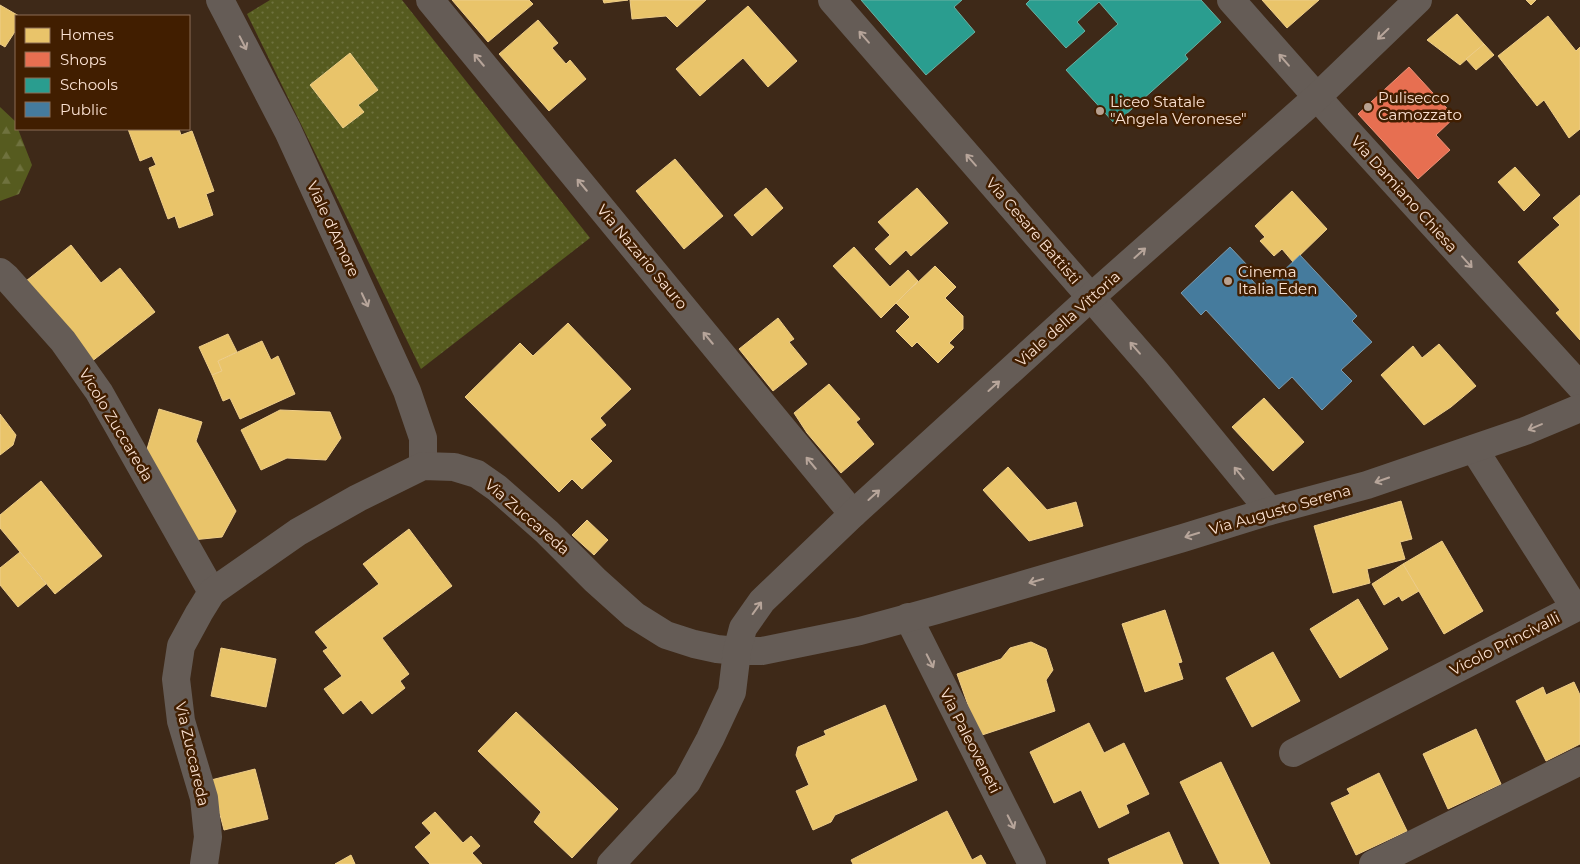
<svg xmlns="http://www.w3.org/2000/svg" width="1580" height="864" viewBox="0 0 1580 864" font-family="Montserrat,sans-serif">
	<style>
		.forest { fill: url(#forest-firs) }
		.park { fill: url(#park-dots) }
		.homes { fill: #e9c46a; stroke: #eecd89 }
		.shops { fill: #e76f51; stroke: #ed9177 }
		.schools { fill: #2a9d8f; stroke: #68b1a3 }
		.public { fill: #457b9d; stroke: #7b9aad }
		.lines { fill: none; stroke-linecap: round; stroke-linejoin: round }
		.street { stroke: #655c56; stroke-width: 28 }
		.oneway { stroke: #b7a59a }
		.poi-dot { fill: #b8a190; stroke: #411e00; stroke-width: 2 }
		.labels { text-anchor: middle; stroke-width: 5; stroke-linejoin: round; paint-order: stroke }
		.poi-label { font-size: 15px; fill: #fae1d1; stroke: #411e00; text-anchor: start }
		.street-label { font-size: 15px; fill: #fae1d1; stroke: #411e00 }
	</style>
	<defs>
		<pattern id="forest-firs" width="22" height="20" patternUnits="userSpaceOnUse" patternTransform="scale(1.25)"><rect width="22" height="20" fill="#565b1f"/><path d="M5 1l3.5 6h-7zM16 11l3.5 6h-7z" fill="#6f723e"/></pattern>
		<pattern id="park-dots" width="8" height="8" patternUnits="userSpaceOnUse" patternTransform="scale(1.25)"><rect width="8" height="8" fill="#565b1f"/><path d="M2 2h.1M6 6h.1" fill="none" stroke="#6f723e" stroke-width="1.8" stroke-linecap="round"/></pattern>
	</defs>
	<rect width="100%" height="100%" fill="#3e2918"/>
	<!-- forest -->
	<polygon class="forest" points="0,107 16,122 16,129 18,129 32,165 19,194 0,201"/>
	<!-- park -->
	<polygon class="park" points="270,0 402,0 590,238 421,369 247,14"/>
	<!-- homes -->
	<g class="homes">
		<polygon points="452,0 529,0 533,4 488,42"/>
		<polygon points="603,0 628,0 604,3"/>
		<polygon points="630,0 706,0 677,27 666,16 632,19"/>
		<polygon points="1262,0 1319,0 1287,28"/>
		<polygon points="1526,0 1536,0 1531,5"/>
		<polygon points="0,5 19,16 16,16 16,30 5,47 0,44"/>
		<polygon points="748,6 797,61 768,87 743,58 700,96 676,69"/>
		<polygon points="1457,14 1484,44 1460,65 1427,40"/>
		<polygon points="1548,16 1576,51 1580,47 1580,129 1569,138 1544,100 1537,106 1498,56"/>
		<polygon points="538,20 558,43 552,48 566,64 570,60 586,79 549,111 499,54"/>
		<polygon points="1484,44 1494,55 1476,70 1466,59"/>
		<polygon points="350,53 378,90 358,105 364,112 343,128 310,85"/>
		<polygon points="128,129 179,129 181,135 192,131 214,191 206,194 213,215 179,228 175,216 168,219 149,168 156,165 152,156 140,161"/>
		<polygon points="675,159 723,216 684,249 636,191"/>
		<polygon points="1515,167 1540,195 1524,211 1498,182"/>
		<polygon points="766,188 783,208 752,236 734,215"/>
		<polygon points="917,188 948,223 911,256 906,250 890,265 875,249 890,235 878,222"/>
		<polygon points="1292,191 1327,229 1293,262 1282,249 1274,256 1260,241 1265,237 1255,226"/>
		<polygon points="1580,195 1580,340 1556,313 1560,310 1518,262 1560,225 1553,218"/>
		<polygon points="71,245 101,283 120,268 155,312 91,362 26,281"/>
		<polygon points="854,247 890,287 908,270 918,281 881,318 833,266"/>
		<polygon points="935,266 956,287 945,298 963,316 963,329 949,343 954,347 938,363 917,342 912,347 896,331 910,317 896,303"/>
		<polygon points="778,318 794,339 789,342 807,364 773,391 739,349"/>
		<polygon points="568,323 631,389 600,418 606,425 590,439 612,461 582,489 572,479 559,492 465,397 520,343 533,356"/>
		<polygon points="228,334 237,352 218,361 222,371 212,375 199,347"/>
		<polygon points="262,341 271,360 278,356 295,394 240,419 230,398 223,401 212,375 222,371 218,361"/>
		<polygon points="1439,344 1476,386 1451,407 1424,425 1381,375 1413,346 1422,358"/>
		<polygon points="829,384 860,419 856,422 874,444 841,473 807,433 794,413"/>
		<polygon points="1264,398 1304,442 1273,471 1232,427"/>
		<polygon points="159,409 202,422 196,441 236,511 222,537 192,540 144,459"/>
		<polygon points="280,410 330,412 341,438 326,460 287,458 261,470 241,430"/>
		<polygon points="0,414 16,435 13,445 0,455"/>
		<polygon points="1008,467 1047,510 1076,502 1083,526 1029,541 983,490"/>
		<polygon points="41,481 102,556 55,594 0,528 0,515"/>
		<polygon points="1401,501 1412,539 1400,542 1405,559 1367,569 1370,583 1333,593 1314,526"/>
		<polygon points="587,520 608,540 594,555 572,535"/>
		<polygon points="409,529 452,586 382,638 409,674 400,681 405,688 372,714 361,700 343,714 324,689 342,676 323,651 328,648 315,632 379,584 363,564"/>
		<polygon points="1442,541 1483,611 1444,634 1403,564"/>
		<polygon points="20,552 46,584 18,607 0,585 0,568"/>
		<polygon points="1403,564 1419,591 1402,601 1399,596 1384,605 1372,584"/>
		<polygon points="1358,599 1388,649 1340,678 1310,629"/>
		<polygon points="1165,610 1182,662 1178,663 1183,679 1145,692 1122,624"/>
		<polygon points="1031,642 1046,649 1053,670 1046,680 1055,711 979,736 957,674 1001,659 1010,648"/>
		<polygon points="221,648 276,659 266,707 211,696"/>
		<polygon points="1273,652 1300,701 1252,727 1226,678"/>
		<polygon points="1574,682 1580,695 1580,744 1546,761 1516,701 1543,687 1546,695"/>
		<polygon points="885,705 917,780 835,815 831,822 813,830 796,791 809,785 796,755 798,747 826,735 824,731"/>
		<polygon points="516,712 618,809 572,858 534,822 541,812 478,751"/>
		<polygon points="1089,723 1104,753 1124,743 1149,794 1126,805 1129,813 1099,828 1081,790 1054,803 1030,752"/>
		<polygon points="1476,729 1501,784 1448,809 1423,754"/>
		<polygon points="1221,762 1270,864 1220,864 1180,782"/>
		<polygon points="255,769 268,819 224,830 211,780"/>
		<polygon points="1379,773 1407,831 1356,855 1331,803 1350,794 1347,789"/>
		<polygon points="947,811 972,860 981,855 986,864 853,864 851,860"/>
		<polygon points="435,812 463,843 471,836 480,846 472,853 482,864 430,864 415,847 431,833 422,823"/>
		<polygon points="1169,832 1183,864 1110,864 1108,859"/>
		<polygon points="351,855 355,864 335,864"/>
	</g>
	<!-- shops -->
	<polygon class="shops" points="1409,67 1455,117 1436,135 1450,150 1418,179 1358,114"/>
	<!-- schools -->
	<g class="schools">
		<polygon points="861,0 962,0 954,7 975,32 926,75"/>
		<polygon points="1030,0 1201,0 1221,22 1185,55 1188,59 1115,124 1066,70 1118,24 1099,2 1077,22 1085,31 1066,48 1026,4"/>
	</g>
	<!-- public -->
	<polygon class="public" points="1230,247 1249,267 1245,272 1258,287 1272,275 1276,278 1300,255 1357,316 1352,321 1372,342 1341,370 1352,381 1322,410 1292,377 1279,389 1206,310 1201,315 1181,293"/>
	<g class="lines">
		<!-- street -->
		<g class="street">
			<polyline points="220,0 288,131 407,391 423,438 423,466"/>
			<polyline points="430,0 853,514"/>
			<polyline points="832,0 1155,371 1270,511"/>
			<polyline points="1231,0 1333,115 1580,386"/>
			<polyline points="0,272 7,278 63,341 99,392 212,592"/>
			<polyline points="908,617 1032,864"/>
			<polyline points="1293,753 1575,608 1474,449"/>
			<polyline points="204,864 208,837 204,798 181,721 176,679 181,646 199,613 212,592 298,532 358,498 423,466 454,467 477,474 497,488 547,532 595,580 634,615 666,635 694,644 717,649 737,651 762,651 860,631 937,610 1183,538 1270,511 1367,485 1525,431 1580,408"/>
			<polyline points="611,864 687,782 710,739 732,692 737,651 743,628 762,601 853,514 1090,298 1317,97 1418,0"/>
			<polyline points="1373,864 1580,761"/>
		</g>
	</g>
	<!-- one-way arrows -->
	<defs><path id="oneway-shaft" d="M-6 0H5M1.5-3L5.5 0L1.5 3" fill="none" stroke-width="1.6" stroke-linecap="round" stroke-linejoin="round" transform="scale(1.25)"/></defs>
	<g class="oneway">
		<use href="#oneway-shaft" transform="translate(1383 34) rotate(136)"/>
		<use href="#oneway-shaft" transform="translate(864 37) rotate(-131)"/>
		<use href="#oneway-shaft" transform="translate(243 43) rotate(63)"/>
		<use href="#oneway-shaft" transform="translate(479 60) rotate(-130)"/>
		<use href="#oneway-shaft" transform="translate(1284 60) rotate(-131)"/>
		<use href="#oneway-shaft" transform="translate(971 160) rotate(-131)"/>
		<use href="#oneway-shaft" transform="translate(582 185) rotate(-130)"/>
		<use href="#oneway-shaft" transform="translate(1140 253) rotate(-42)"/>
		<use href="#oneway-shaft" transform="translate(1467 262) rotate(48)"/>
		<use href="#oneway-shaft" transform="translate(365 300) rotate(65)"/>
		<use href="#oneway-shaft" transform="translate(708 338) rotate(-130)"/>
		<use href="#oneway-shaft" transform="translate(1135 348) rotate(-131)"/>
		<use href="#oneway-shaft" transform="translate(994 386) rotate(-42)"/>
		<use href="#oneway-shaft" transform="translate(1535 427) rotate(157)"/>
		<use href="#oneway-shaft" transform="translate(811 463) rotate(-130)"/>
		<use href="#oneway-shaft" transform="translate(1239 473) rotate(-129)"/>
		<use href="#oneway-shaft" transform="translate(1382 480) rotate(161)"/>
		<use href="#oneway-shaft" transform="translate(874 495) rotate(-42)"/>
		<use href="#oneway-shaft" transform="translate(1192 535) rotate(163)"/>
		<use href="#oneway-shaft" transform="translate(1036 581) rotate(164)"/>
		<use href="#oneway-shaft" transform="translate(757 608) rotate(-54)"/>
		<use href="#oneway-shaft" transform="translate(930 661) rotate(63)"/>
		<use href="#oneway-shaft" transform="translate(1011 822) rotate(63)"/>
	</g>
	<!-- markers -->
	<g class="poi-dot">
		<circle cx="1368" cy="107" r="5"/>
		<circle cx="1100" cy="111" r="5"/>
		<circle cx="1228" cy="281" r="5"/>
	</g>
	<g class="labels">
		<!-- poi labels -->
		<g class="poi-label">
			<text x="1378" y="103">Pulisecco<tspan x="1378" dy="17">Camozzato</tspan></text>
			<text x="1110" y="107">Liceo Statale<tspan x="1110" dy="17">"Angela Veronese"</tspan></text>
			<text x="1238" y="277">Cinema<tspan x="1238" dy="17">Italia Eden</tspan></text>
		</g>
		<!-- street labels -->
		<g class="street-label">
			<text transform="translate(1404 194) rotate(48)" y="5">Via Damiano Chiesa</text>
			<text transform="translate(333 229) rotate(65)" y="5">Viale d'Amore</text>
			<text transform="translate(1033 231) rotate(49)" y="5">Via Cesare Battisti</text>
			<text transform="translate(642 257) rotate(50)" y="5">Via Nazario Sauro</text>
			<text transform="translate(1068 319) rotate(-42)" y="5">Viale della Vittoria</text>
			<text transform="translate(116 425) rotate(59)" y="5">Vicolo Zuccareda</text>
			<text transform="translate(1280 510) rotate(-16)" y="5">Via Augusto Serena</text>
			<text transform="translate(527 517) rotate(41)" y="5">Via Zuccareda</text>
			<text transform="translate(1505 644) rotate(-27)" y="5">Vicolo Princivalli</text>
			<text transform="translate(970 741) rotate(63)" y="5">Via Paleoveneti</text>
			<text transform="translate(192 754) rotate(77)" y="5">Via Zuccareda</text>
		</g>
	</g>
	<!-- legend -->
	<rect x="15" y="15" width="175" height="115" fill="#411e00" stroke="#8b6c54"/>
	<rect x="25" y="28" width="25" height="15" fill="#e9c46a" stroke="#8b6c54"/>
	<text x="60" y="40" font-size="15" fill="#fae1d1">Homes</text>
	<rect x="25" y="52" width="25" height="15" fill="#e76f51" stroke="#8b6c54"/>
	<text x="60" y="65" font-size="15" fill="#fae1d1">Shops</text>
	<rect x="25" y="78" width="25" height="15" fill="#2a9d8f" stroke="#8b6c54"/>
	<text x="60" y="90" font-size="15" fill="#fae1d1">Schools</text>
	<rect x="25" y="102" width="25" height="15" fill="#457b9d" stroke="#8b6c54"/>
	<text x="60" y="115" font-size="15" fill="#fae1d1">Public</text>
</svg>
